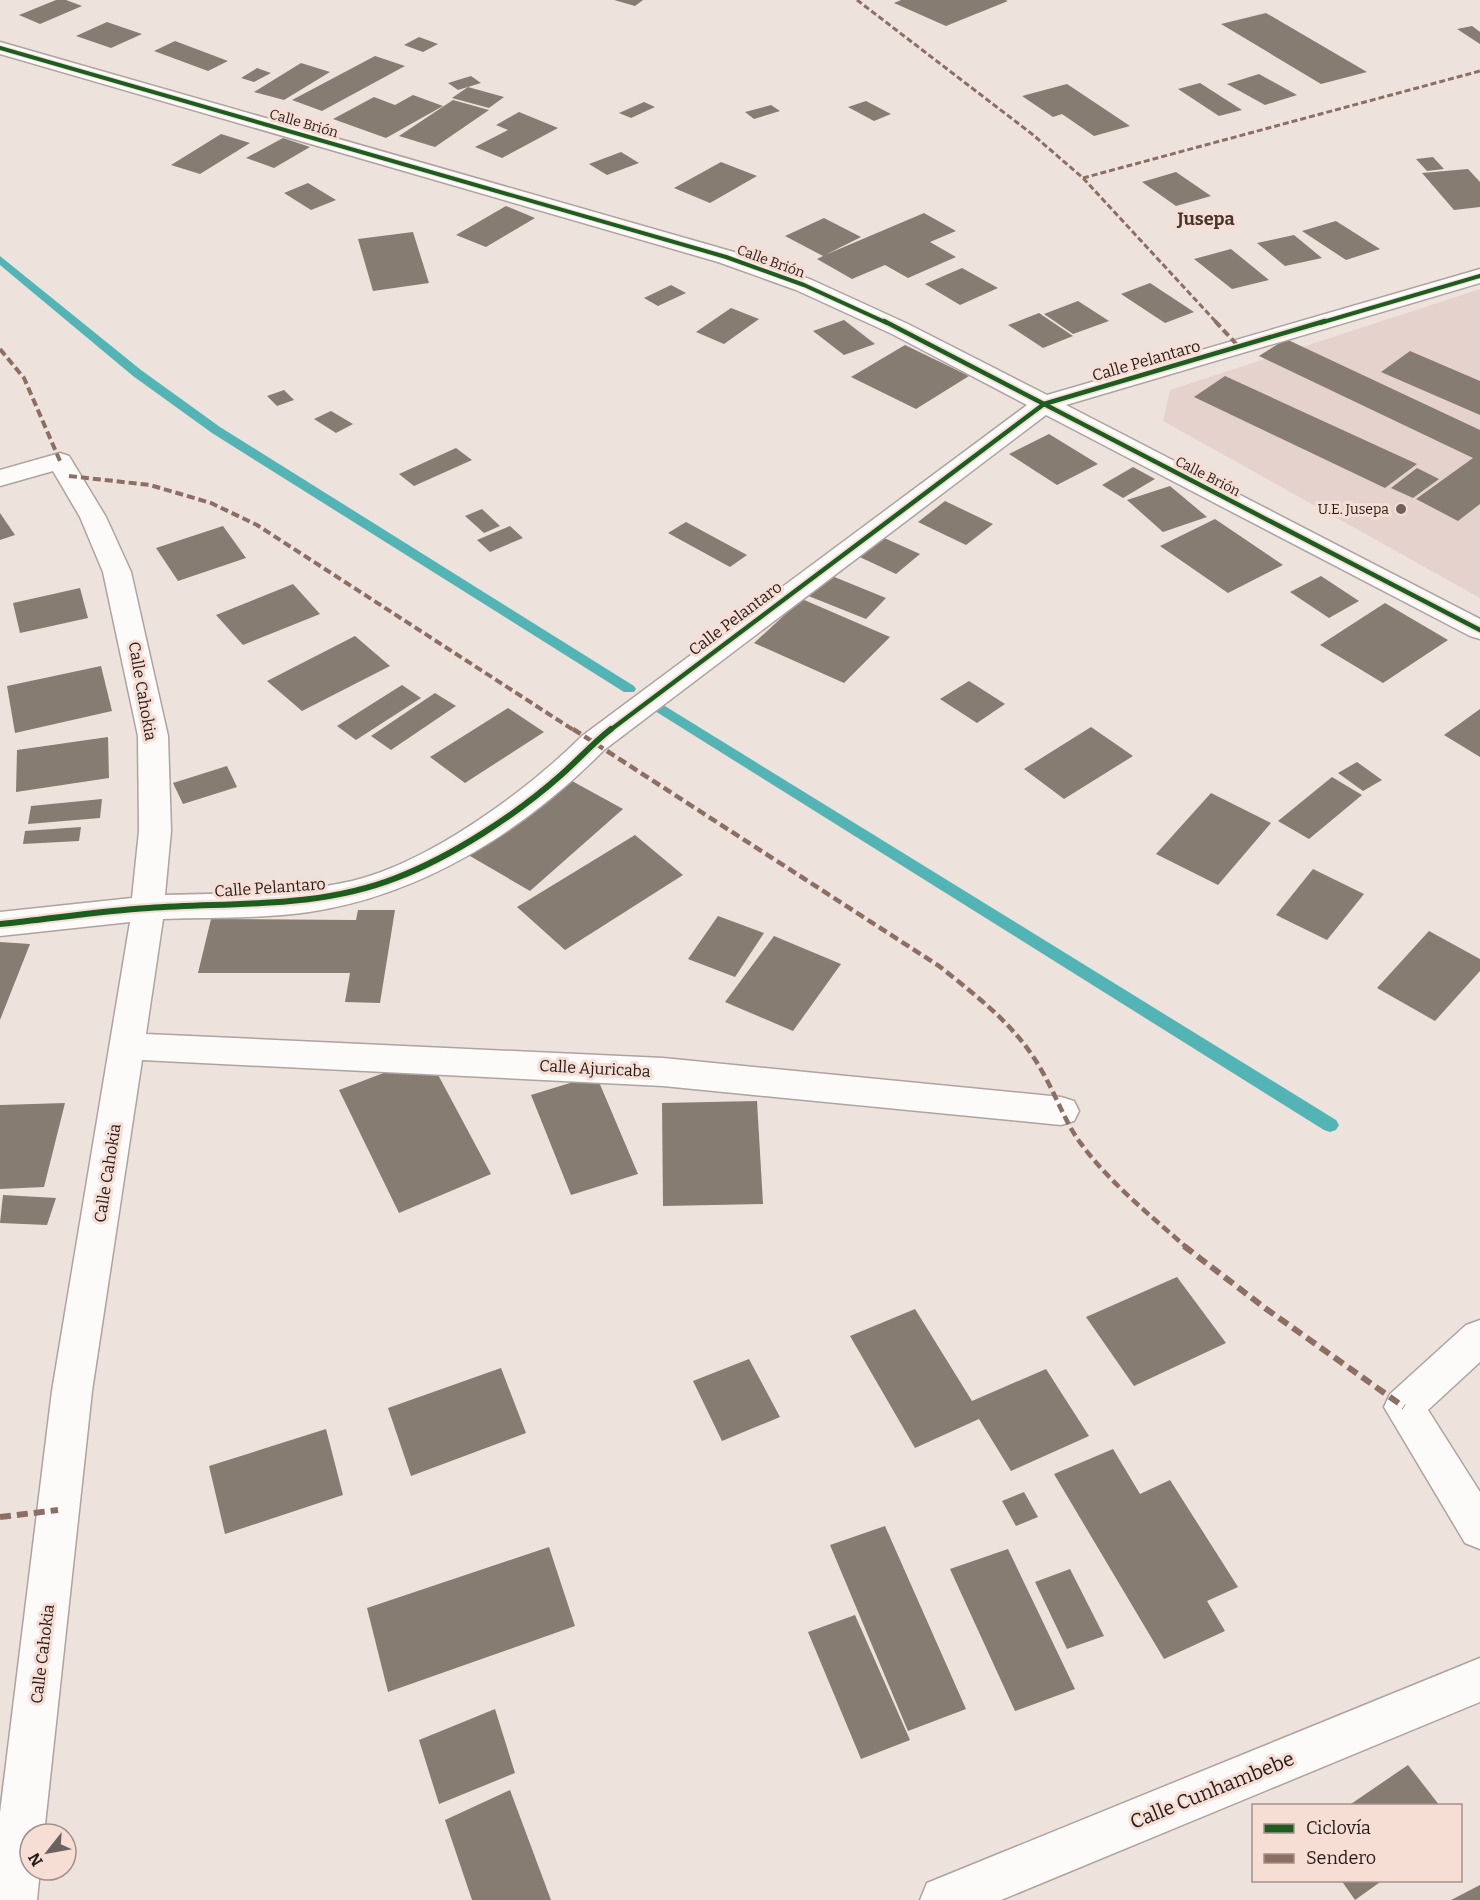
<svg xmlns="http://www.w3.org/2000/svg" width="1480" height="1900" viewBox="0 0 1480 1900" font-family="Bitter,serif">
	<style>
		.education { fill: #e5d2cd }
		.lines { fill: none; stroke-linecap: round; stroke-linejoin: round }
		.stream { fill: #53b4b5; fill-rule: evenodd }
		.building { fill: #877c72 }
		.minor-casing { stroke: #ada39f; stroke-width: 3 }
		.minor { fill: #fcfbfa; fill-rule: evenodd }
		.quiet-far3 { stroke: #8d6e63; stroke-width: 3; stroke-dasharray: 6 3; stroke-linecap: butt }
		.quiet-far2 { stroke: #8d6e63; stroke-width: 4; stroke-dasharray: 8 4; stroke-linecap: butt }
		.quiet-far1 { stroke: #8d6e63; stroke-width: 4.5; stroke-dasharray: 9 4.5; stroke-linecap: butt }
		.quiet { stroke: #8d6e63; stroke-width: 6; stroke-dasharray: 11 6; stroke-linecap: butt }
		.cycleway-far2-casing { stroke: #f6ded5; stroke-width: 6 }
		.cycleway-far1-casing { stroke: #f6ded5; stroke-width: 8 }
		.cycleway-casing { stroke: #f6ded5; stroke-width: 10 }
		.cycleway-far2 { stroke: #1b5e20; stroke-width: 4 }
		.cycleway-far1 { stroke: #1b5e20; stroke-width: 4.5 }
		.cycleway { stroke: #1b5e20; stroke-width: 6 }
		.poi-dot { fill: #6b615e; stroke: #f6ded5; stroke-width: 2 }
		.labels { text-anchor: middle; stroke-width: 6; stroke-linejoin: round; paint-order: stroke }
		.far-street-label { font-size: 14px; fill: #251c19; stroke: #f6ded5 }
		.far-poi-label { font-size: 14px; fill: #251c19; stroke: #f6ded5; text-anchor: end }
		.street-label { font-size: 16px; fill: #251c19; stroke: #f6ded5 }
		.far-district-label { font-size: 18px; font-weight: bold; fill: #48352e; stroke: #f6ded5 }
		.near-street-label { font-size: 20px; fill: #251c19; stroke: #f6ded5 }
	</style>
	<rect width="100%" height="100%" fill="#eee2dd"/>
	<!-- education -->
	<polygon class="education" points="1480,289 1480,598 1163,421 1170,390"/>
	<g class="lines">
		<!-- stream -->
		<g class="stream">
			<polygon points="0,256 141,370 220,427 634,686 636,689 634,692 624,692 212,433 133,376 0,265"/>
			<polygon points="660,703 1336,1120 1339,1125 1336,1130 1330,1132 1324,1130 655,711 653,708"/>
		</g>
	</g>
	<!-- building -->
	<g class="building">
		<polygon points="56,0 66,0 82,6 40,24 19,15"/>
		<polygon points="614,0 643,0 635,6"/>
		<polygon points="901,0 1005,0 1008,1 946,26 894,3"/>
		<polygon points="1266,13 1367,72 1321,84 1221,24"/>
		<polygon points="107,22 142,34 111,48 76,36"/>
		<polygon points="1472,26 1480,32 1480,44 1457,29"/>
		<polygon points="419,37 438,44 423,52 404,45"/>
		<polygon points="175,41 228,61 208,71 154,51"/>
		<polygon points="375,56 405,66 322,111 292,100"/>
		<polygon points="301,63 330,72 284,100 254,92"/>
		<polygon points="257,68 271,73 254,82 241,78"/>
		<polygon points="1259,74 1297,95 1265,105 1227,84"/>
		<polygon points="471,76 481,83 458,90 448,83"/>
		<polygon points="1200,83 1242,110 1219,116 1178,89"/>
		<polygon points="1067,84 1130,126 1094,136 1062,114 1053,117 1022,96"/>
		<polygon points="468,87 504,97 489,108 452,98"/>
		<polygon points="413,95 443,106 386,138 333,119 374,97 395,105"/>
		<polygon points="453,100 489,110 435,147 399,136"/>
		<polygon points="866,101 891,114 874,121 848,107"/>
		<polygon points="644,102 655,107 631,118 619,113"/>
		<polygon points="771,105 780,111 754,119 745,112"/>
		<polygon points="519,112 558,128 502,158 475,147 508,130 496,125"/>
		<polygon points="221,134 250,143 200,174 171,165"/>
		<polygon points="283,138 310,147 274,168 246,158"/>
		<polygon points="621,152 639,163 607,175 589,164"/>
		<polygon points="1433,157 1444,169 1427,171 1416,159"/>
		<polygon points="721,162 757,176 710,203 674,188"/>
		<polygon points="1468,169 1480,182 1480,207 1454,210 1422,173"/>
		<polygon points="1176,172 1211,196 1176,206 1142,182"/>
		<polygon points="308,183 336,200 311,210 284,193"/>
		<polygon points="506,206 535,218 486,247 456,235"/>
		<polygon points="924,213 956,231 930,242 956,257 908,278 885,265 852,279 817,259 823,256 785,236 824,218 861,237 825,255"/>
		<polygon points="1336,221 1380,249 1346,260 1302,231"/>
		<polygon points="413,232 429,283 373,291 358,239"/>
		<polygon points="1294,235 1322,258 1285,266 1257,243"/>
		<polygon points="1231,249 1269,280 1232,289 1194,259"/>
		<polygon points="962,268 998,288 960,305 925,284"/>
		<polygon points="1150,283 1194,312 1165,323 1121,294"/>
		<polygon points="671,285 686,293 658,306 644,298"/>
		<polygon points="1078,301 1109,321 1073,334 1044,314"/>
		<polygon points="731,308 759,319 724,344 696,332"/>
		<polygon points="1039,313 1073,336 1043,348 1008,325"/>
		<polygon points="844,320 875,344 844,355 813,331"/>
		<polygon points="1286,339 1480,430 1480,504 1458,521 1416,499 1473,458 1259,356"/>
		<polygon points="905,345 969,376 916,409 851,377"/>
		<polygon points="1410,351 1480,381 1480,415 1381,372"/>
		<polygon points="1225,376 1417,464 1385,488 1194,397"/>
		<polygon points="284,390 294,400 277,406 267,396"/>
		<polygon points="331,411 353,424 336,433 314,419"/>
		<polygon points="1049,434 1098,464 1057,485 1009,454"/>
		<polygon points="456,448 472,460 414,486 399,474"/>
		<polygon points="1133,467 1155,479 1123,498 1102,485"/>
		<polygon points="1417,468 1439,479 1413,498 1391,488"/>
		<polygon points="1170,486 1207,517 1163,532 1127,500"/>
		<polygon points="945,501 993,524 966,545 918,522"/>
		<polygon points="482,509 500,526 484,533 465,516"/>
		<polygon points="0,513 15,535 0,540"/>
		<polygon points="1215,519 1283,565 1228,593 1160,546"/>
		<polygon points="686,522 747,555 730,567 668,533"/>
		<polygon points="223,526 246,558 178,581 156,548"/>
		<polygon points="510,526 523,538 490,552 477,540"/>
		<polygon points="873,533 920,554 896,574 849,552"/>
		<polygon points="827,574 886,598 866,619 806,595"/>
		<polygon points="1321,576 1359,601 1329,618 1290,592"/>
		<polygon points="293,584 320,614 243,645 216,615"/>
		<polygon points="80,588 88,618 20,633 13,603"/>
		<polygon points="802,599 890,637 844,683 754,643"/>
		<polygon points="1385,603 1448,640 1383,683 1320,645"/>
		<polygon points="355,636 390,666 302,711 267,681"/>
		<polygon points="101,666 112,711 15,733 7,686"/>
		<polygon points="969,681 1005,704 977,723 940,699"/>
		<polygon points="402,685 421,698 356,740 337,726"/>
		<polygon points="435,693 456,706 391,750 371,736"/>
		<polygon points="508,708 544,732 465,783 430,757"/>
		<polygon points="1480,709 1480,757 1444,735"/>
		<polygon points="1091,727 1133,756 1064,799 1024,769"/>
		<polygon points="108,737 109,778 16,792 17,750"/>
		<polygon points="1357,762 1382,780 1363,791 1338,773"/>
		<polygon points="227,766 237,787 183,804 173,783"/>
		<polygon points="552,770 623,809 530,891 458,849"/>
		<polygon points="1332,777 1362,795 1309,839 1278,821"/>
		<polygon points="1211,793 1271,823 1218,885 1156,854"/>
		<polygon points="102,799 100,818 28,824 31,806"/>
		<polygon points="81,827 79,841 23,844 25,831"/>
		<polygon points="635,835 683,875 565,950 517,907"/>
		<polygon points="1313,869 1364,894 1327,940 1276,915"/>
		<polygon points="358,910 395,910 380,1003 345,1002 350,973 198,973 211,919 356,920"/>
		<polygon points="718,916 764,933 735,977 688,959"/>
		<polygon points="1429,931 1480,959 1480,971 1435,1021 1377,988"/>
		<polygon points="774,936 841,964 793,1031 725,1002"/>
		<polygon points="0,942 30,944 0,1020"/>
		<polygon points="428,1056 491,1174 399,1213 339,1090"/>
		<polygon points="596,1075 638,1174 571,1195 531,1095"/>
		<polygon points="757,1101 763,1204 663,1206 662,1103"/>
		<polygon points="65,1103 44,1187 0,1189 0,1105"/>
		<polygon points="3,1195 56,1198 47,1225 0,1223"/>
		<polygon points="1177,1277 1226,1343 1134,1386 1086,1317"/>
		<polygon points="915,1309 972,1401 1046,1369 1089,1436 1011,1471 979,1419 915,1448 850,1336"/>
		<polygon points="749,1359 780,1417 722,1441 693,1381"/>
		<polygon points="501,1368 526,1433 411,1476 388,1408"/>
		<polygon points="326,1429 343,1495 225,1534 209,1466"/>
		<polygon points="1113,1449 1140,1494 1170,1480 1238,1587 1207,1601 1225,1631 1164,1659 1054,1474"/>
		<polygon points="1024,1492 1038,1517 1016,1526 1002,1501"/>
		<polygon points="885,1526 966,1709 908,1731 830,1545"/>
		<polygon points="549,1547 575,1626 388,1692 367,1608"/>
		<polygon points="1008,1549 1075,1689 1015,1711 950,1569"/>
		<polygon points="1070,1569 1104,1636 1067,1649 1035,1582"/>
		<polygon points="855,1615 910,1740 861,1759 808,1632"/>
		<polygon points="495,1709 515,1773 439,1804 419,1740"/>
		<polygon points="1408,1765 1440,1806 1348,1806"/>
		<polygon points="510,1790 551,1900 472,1900 445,1820"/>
		<polygon points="1341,1880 1383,1880 1355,1900"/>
		<polygon points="1480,1885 1480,1900 1451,1900"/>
	</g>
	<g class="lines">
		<defs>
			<g id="minor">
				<path d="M 0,42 L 734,252 L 812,280 L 908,324 L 1047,395 L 1480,269 L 1480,283 L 1066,405 L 1480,619 L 1480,639 L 1470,636 L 1046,415 L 604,750 C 524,831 422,895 309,912 C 261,919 210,917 163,919 L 146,1034 L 663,1058 L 1061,1097 L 1074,1101 L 1079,1111 L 1074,1121 L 1061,1125 L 663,1086 L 142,1060 L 92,1391 L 44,1834 L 30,1834 L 30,1870 L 40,1870 L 37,1900 L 0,1900 L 0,1813 L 52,1391 L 130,922 L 0,936 L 0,912 L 132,898 L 139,831 L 138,736 L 103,572 L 80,517 L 53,471 L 0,486 L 0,470 L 60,453 L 69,456 L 106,517 L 131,572 L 168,736 L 171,831 L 165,895 C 227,893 291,895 352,881 C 429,863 527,791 582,736 L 1027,405 L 892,334 L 796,290 L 718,262 L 0,54 Z"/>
				<polygon points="1480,1320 1480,1362 1428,1410 1480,1492 1480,1549 1465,1543 1384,1407 1390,1394 1466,1325"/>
				<polygon points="1480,1658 1480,1702 1001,1900 920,1900 927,1883"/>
			</g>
		</defs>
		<!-- minor casing -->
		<use href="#minor" class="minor-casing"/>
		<!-- minor -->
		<use href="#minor" class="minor"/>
		<!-- quiet-far3 -->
		<g class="quiet-far3">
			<polyline points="857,0 1032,134 1083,178 1217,323"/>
			<polyline points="1083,178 1480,71"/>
		</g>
		<!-- quiet-far2 -->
		<g class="quiet-far2">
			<polyline points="1215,321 1239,347"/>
			<polyline points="0,349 24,378 60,461"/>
			<polyline points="69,476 150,485 211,503 257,525 575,731"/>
		</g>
		<!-- quiet-far1 -->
		<path class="quiet-far1" d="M 573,729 L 939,966 C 978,997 1019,1028 1043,1073 C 1057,1097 1065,1123 1082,1145 C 1111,1184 1150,1215 1186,1247"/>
		<!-- quiet -->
		<g class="quiet">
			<polyline points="1184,1246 1265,1308 1404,1407"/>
			<polyline points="0,1517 58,1510"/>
		</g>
		<defs>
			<g id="cycleway-far2">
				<polyline points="0,48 726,257 804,285 887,323"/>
				<polyline points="1320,323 1480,276"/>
			</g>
			<g id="cycleway-far1">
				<polyline points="884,321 1480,630"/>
				<polyline points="609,731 1044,404 1325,321"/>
			</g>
			<path id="cycleway" d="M 0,924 C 50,919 99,911 149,908 C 232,902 317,909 396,878 C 451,857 516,815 561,775 C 578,760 593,743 611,729"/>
		</defs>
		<!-- cycleway-far2 casing -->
		<use href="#cycleway-far2" class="cycleway-far2-casing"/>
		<!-- cycleway-far1 casing -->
		<use href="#cycleway-far1" class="cycleway-far1-casing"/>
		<!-- cycleway casing -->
		<use href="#cycleway" class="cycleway-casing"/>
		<!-- cycleway-far2 -->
		<use href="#cycleway-far2" class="cycleway-far2"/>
		<!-- cycleway-far1 -->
		<use href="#cycleway-far1" class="cycleway-far1"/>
		<!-- cycleway -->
		<use href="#cycleway" class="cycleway"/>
	</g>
	<!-- markers -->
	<circle class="poi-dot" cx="1401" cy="509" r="6"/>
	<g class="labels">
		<!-- far-street labels -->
		<g class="far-street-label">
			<text transform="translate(304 123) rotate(16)" y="5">Calle Brión</text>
			<text transform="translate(771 261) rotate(20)" y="5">Calle Brión</text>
			<text transform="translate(1208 476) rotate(27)" y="5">Calle Brión</text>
		</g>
		<!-- far-poi labels -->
		<g class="far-poi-label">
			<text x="1389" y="514">U.E. Jusepa</text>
		</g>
		<!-- street labels -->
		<g class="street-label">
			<text transform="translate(1146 360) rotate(-16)" y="6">Calle Pelantaro</text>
			<text transform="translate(735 618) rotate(-37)" y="6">Calle Pelantaro</text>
			<text transform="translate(143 691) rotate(80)" y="6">Calle Cahokia</text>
			<text transform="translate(270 887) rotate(-4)" y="6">Calle Pelantaro</text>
			<text transform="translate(595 1068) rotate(3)" y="6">Calle Ajuricaba</text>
			<text transform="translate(107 1173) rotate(-81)" y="6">Calle Cahokia</text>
			<text transform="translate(42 1654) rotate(-83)" y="6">Calle Cahokia</text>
		</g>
		<!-- far-district labels -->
		<g class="far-district-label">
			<text x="1206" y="225">Jusepa</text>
		</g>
		<!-- near-street labels -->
		<g class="near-street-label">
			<text transform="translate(1212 1790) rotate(-22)" y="7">Calle Cunhambebe</text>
		</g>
	</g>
	<!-- legend -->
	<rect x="1252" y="1804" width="210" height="78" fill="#f6ded5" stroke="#a2908a" stroke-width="1.5"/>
	<rect x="1264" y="1824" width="30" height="9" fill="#1b5e20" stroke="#a2908a" stroke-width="1.5"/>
	<text x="1306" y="1834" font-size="18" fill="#251c19">Ciclovía</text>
	<rect x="1264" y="1854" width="30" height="9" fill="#8d6e63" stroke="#a2908a" stroke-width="1.5"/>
	<text x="1306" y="1864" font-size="18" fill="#251c19">Sendero</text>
	<!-- north arrow -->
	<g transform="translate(48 1852) rotate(239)"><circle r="28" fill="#f6ded5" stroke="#a2908a" stroke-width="1.5"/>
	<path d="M0-4.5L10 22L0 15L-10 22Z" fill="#6b615e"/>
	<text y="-9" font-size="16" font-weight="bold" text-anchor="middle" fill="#251c19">N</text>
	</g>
</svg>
